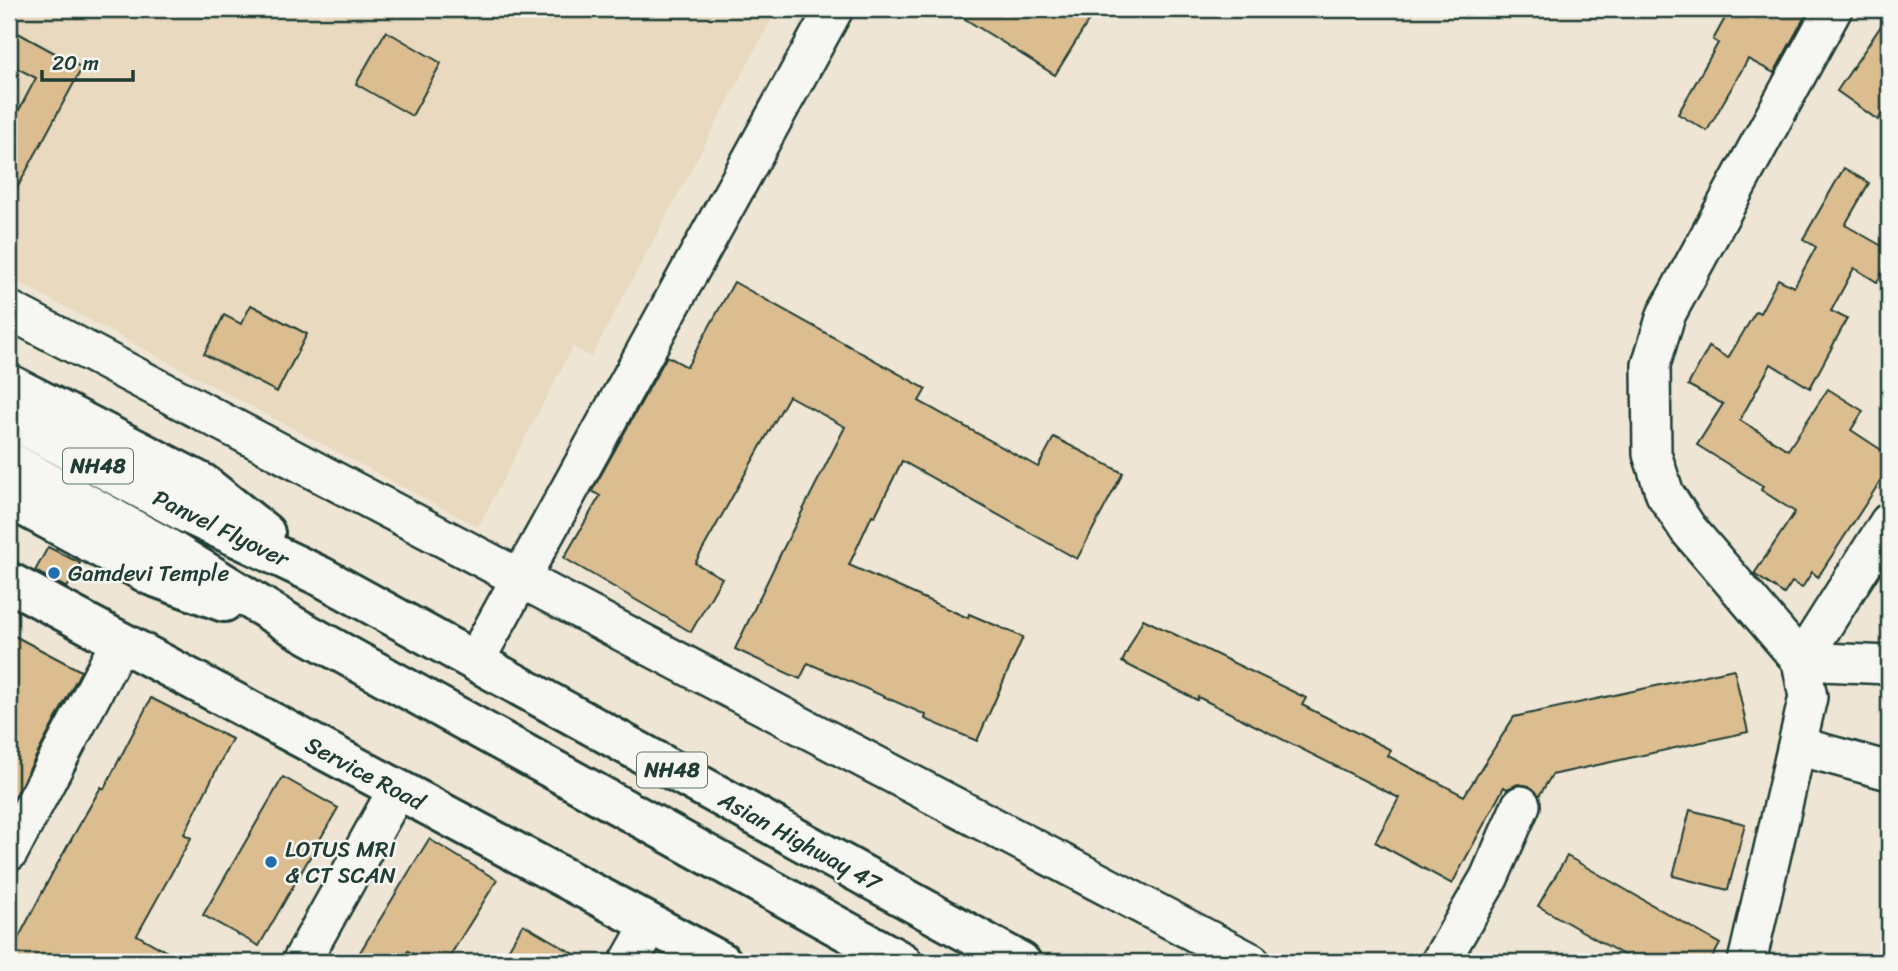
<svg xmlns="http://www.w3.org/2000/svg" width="1898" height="971" viewBox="0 0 1898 971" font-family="Sriracha,sans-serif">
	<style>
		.built { fill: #e8d9bf }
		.building { fill: #dbbd8f; stroke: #1f3d34; stroke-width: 2 }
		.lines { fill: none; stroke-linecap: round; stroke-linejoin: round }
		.minor-casing { stroke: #1f3d34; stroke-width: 42 }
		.tertiary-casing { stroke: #1f3d34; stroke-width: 44 }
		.trunk-casing { stroke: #1f3d34; stroke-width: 44 }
		.minor { stroke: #f6f6f2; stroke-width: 37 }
		.tertiary { stroke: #f6f6f2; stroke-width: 38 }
		.trunk { stroke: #f6f6f2; stroke-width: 38 }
		.poi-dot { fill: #1f6fb2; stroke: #f6f6f2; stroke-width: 2.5 }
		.labels { text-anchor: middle; stroke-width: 5; stroke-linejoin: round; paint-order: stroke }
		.shield { fill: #f6f6f2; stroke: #60746d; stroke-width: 2 }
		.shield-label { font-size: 21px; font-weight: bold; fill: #1f3d34 }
		.street-label { font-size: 23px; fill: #1f3d34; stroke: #f6f6f2 }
		.poi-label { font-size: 23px; fill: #1f3d34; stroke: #f6f6f2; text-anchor: start }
	</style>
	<rect width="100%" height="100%" fill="#eee5d4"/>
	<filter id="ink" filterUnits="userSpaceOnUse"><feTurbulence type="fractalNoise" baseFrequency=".0143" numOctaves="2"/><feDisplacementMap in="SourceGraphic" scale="14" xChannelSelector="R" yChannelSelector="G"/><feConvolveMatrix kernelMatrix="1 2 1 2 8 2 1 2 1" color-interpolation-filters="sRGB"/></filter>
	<g filter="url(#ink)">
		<!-- built -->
		<polygon class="built" points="9,9 777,9 591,357 573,347 478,527 9,277"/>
		<!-- building -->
		<g class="building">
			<polygon points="949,9 1096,9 1055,75"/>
			<polygon points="1730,9 1809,9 1774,73 1748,59 1707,131 1678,114 1718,43 1713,40"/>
			<polygon points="1889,14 1889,104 1878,120 1837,91"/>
			<polygon points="9,28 82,68 9,203 9,129 36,78 9,64"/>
			<polygon points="386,31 441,63 412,116 356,84"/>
			<polygon points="1844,168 1869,183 1845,225 1889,250 1889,260 1877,282 1854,268 1831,311 1847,319 1810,388 1771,364 1740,420 1788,450 1828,389 1863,411 1851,430 1889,455 1889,468 1818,577 1812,572 1802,588 1792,582 1784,594 1754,574 1795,512 1761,490 1763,486 1697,445 1723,404 1688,385 1709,347 1728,358 1756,311 1760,313 1778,279 1794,287 1816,247 1803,239"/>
			<polygon points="734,282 926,389 919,401 1038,467 1054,437 1123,473 1077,559 902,461 875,516 872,515 849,565 968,618 969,614 1023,637 977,741 925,719 926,715 808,663 800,679 735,649 779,557 845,427 789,396 695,563 722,578 691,632 564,558 600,496 592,491 667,356 687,367"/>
			<polygon points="251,305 307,334 277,392 204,354 224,315 241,324"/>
			<polygon points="48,547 80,563 67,588 35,571"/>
			<polygon points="1143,619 1306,698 1302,705 1391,750 1388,756 1464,796 1514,717 1734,669 1748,732 1552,775 1539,796 1529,786 1518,784 1507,789 1504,787 1452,884 1375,842 1399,798 1198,697 1197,700 1122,662"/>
			<polygon points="9,633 81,671 9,808"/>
			<polygon points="151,698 232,739 184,834 191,838 137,935 185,962 9,962 9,956 54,870 101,787 104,789"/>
			<polygon points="283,777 338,808 259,946 203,915"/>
			<polygon points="1690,810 1745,824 1728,890 1673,876"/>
			<polygon points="429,839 497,880 446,962 426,962 408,951 402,962 354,962"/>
			<polygon points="1567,856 1720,944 1710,962 1636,962 1538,906"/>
			<polygon points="523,924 588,962 501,962"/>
		</g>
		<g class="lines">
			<defs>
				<g id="minor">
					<polyline points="9,310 1251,962"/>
					<polyline points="1889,522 1801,661 1889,665"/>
					<polyline points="475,661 834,9"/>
					<polyline points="1798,746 1889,771"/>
					<polyline points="9,852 120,642"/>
					<polyline points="301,962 397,790"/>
					<polyline points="629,962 650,925"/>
					<polyline points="1440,962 1489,878 1521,805"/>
					<polyline points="1747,962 1808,697 1801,661 1688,529 1665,494 1652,454 1651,365 1666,315 1833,9"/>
				</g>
				<polyline id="tertiary" points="9,582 722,962"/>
				<g id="trunk">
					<polyline points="9,384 202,483 265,533"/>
					<polyline points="9,418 186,513 322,577 1021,962"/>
					<polyline points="9,461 167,548 295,627 902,962"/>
					<polyline points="9,498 152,576 224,602"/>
				</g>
			</defs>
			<!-- minor casing -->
			<use href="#minor" class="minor-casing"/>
			<!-- tertiary casing -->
			<use href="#tertiary" class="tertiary-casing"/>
			<!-- trunk casing -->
			<use href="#trunk" class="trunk-casing"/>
			<!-- minor -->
			<use href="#minor" class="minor"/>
			<!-- tertiary -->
			<use href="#tertiary" class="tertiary"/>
			<!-- trunk -->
			<use href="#trunk" class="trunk"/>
		</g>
	</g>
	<!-- markers -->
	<g class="poi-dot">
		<circle cx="54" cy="573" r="7"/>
		<circle cx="271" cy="862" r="7"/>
	</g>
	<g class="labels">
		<!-- shield labels -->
		<g class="shield">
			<rect x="63" y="448.5" width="70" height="35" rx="5"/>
			<rect x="637" y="752.5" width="70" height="35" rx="5"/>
		</g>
		<g class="shield-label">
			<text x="98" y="473">NH48</text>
			<text x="672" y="777">NH48</text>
		</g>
		<!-- street labels -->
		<g class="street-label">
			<text transform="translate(221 528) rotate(26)" y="8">Panvel Flyover</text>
			<text transform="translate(365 773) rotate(28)" y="8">Service Road</text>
			<text transform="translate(800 841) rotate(29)" y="8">Asian Highway 47</text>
		</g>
		<!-- poi labels -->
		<g class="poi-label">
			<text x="68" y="581">Gamdevi Temple</text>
			<text x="285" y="857">LOTUS MRI<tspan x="285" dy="26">&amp; CT SCAN</tspan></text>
		</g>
	</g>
	<!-- margin -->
	<rect width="1898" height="971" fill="none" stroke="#f6f6f2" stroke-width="35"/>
	<rect x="18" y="18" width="1863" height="936" fill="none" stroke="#1f3d34" stroke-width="2.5" filter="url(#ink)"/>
	<!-- scale -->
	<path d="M42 70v10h91v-10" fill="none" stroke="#1f3d34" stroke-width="3.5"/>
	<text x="52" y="70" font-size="21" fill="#1f3d34" stroke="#f6f6f2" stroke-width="5" paint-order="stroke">20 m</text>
</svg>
